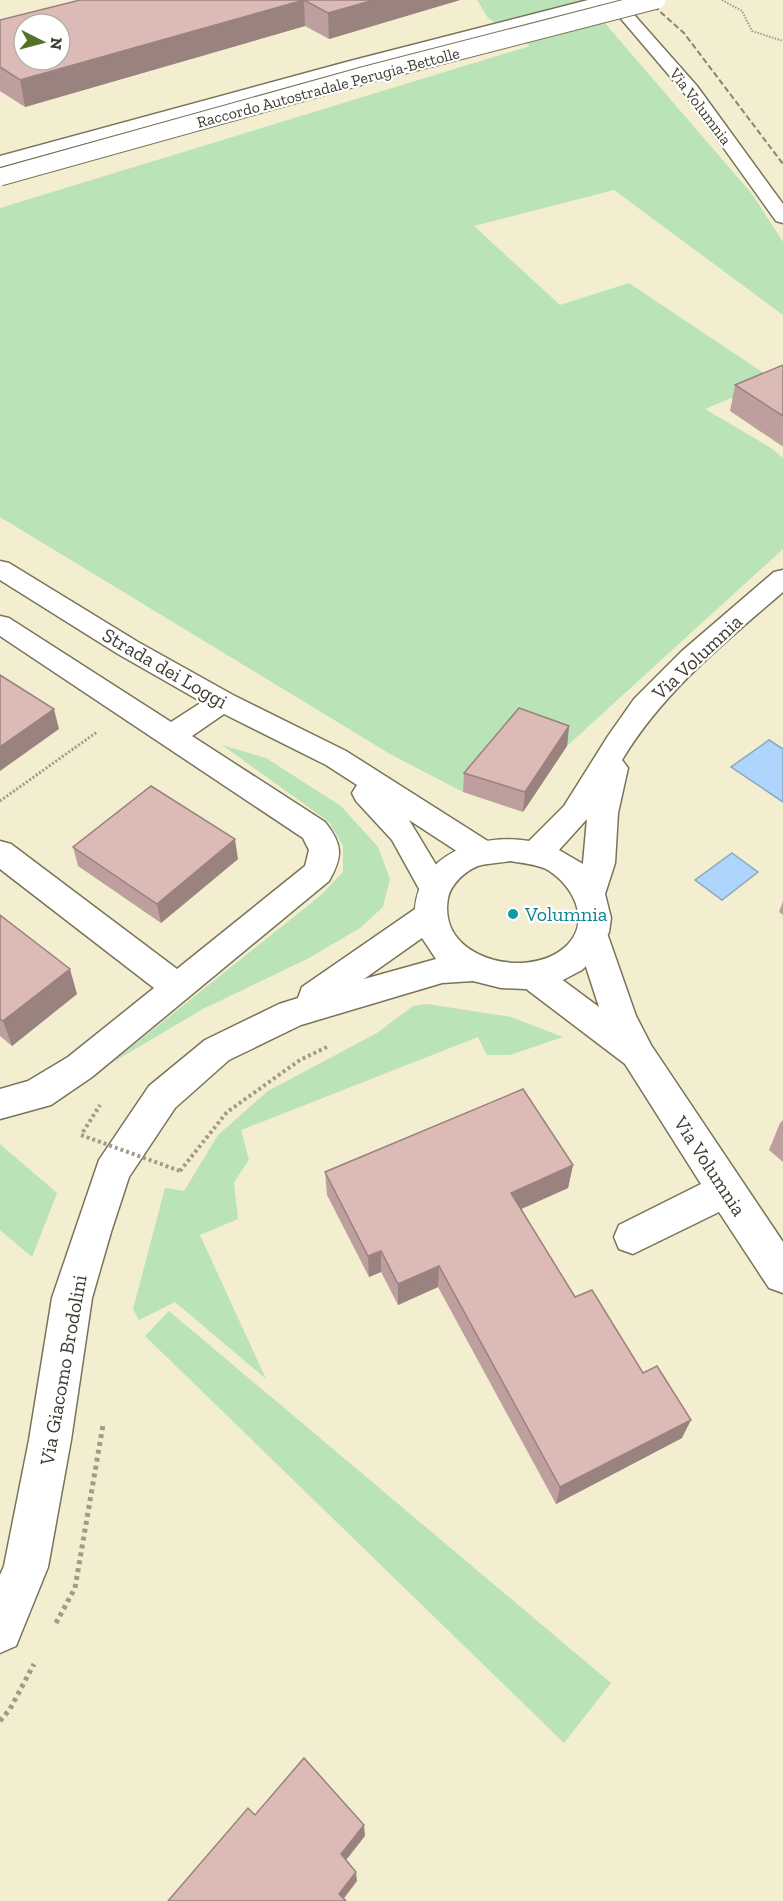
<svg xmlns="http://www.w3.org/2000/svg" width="783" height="1901" viewBox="0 0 783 1901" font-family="'Zilla Slab',serif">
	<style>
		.green { fill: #bae3b7 }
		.water { fill: #aed5fb; stroke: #8ca7be; stroke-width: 1.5 }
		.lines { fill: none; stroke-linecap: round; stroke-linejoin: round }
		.minor-casing { stroke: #797359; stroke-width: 3 }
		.major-casing { stroke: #797359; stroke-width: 3 }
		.highway-casing { stroke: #797359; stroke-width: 3 }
		.path-far3 { stroke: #a19c87; stroke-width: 2; stroke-dasharray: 1.5 1.5; stroke-linecap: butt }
		.path-far2 { stroke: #a19c87; stroke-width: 3; stroke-dasharray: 2 2; stroke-linecap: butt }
		.path-far1 { stroke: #a19c87; stroke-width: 4; stroke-dasharray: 3 3; stroke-linecap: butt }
		.path { stroke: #a19c87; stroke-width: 5; stroke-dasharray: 4 4; stroke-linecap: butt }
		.minor { fill: #fff; fill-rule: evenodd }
		.major { fill: #fff; fill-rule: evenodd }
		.highway { fill: #fff; fill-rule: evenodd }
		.rail { stroke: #888471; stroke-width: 2; stroke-dasharray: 6 3; stroke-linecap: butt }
		.highway-bridge-casing { stroke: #797359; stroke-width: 19; stroke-linecap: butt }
		.path-bridge { stroke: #a19c87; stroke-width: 4; stroke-dasharray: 3 3; stroke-linecap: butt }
		.highway-bridge { stroke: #fff; stroke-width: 17 }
		.wall { fill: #bda09d }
		.shaded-wall { fill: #9a827f }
		.building { fill: #dcbab6; stroke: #9a827f; stroke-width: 1.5; fill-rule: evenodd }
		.culture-dot { fill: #0f9aa8; stroke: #fff; stroke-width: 2 }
		.labels { text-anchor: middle; stroke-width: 4.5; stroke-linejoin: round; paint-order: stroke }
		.far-street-label { font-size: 16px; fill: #3e3b30; stroke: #fff }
		.street-label { font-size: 20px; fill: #3e3b30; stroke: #fff }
		.culture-label { font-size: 20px; fill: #0d838f; stroke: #fff; text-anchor: start }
	</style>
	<rect width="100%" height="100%" fill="#f4eed0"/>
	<!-- green -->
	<g class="green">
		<polygon points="477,0 585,0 752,194 783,242 783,315 614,190 474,226 560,305 629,283 774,380 705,409 771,448 783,458 783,549 567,746 518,729 463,792 390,754 0,517 0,208 530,46 488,18"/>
		<polygon points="222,745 266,758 341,806 378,847 390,879 383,907 360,928 309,958 203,1009 110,1064 321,895 343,872 343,846 329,822"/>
		<polygon points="427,1004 511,1017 563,1037 510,1055 487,1055 478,1037 241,1130 249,1160 234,1182 238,1219 200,1235 266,1379 175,1302 139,1320 133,1309 165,1188 184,1191 218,1135 268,1091 377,1033 413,1006"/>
		<polygon points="0,1144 57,1193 32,1257 0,1230"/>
		<polygon points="169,1311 611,1683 564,1743 145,1336"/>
	</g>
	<!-- water -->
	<g class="water">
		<polygon points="769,740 783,749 783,802 731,767"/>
		<polygon points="732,853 758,872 722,900 695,880"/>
	</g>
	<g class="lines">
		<defs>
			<g id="minor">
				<path d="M 0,561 L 9,563 L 138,642 L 233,695 L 346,751 L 494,845 L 499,853 L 494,861 L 483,864 L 472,861 L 409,820 L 450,888 L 445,896 L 434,900 L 423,896 L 392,840 L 356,801 L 352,793 L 357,785 L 326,765 L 224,714 L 192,736 L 325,822 C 343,845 343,856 329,881 L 92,1077 L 51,1105 L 0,1119 L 0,1089 L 28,1081 L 68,1057 L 154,988 L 0,869 L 0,841 L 11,844 L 177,969 L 305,866 L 309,850 L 303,838 L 0,636 L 0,616 L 9,618 L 171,722 L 202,702 L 118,654 L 0,580 Z"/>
				<polygon points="592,923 604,927 608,936 636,1016 651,1045 783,1242 783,1293 769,1288 719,1212 633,1254 619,1249 614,1237 619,1225 701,1184 625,1064 521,985 516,976 521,967 533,963 545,967 599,1007 576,936 580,927"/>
			</g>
			<g id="major">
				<polygon points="605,0 621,0 697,86 783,204 783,223 776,221 685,94"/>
				<path d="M 783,570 L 783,592 C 724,643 663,692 622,760 L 628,768 L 618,813 L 615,863 L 605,894 L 611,918 L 609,932 L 599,953 L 582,970 L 561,981 L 525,989 L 501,988 L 473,981 L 442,983 L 301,1025 L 229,1060 L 175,1108 L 129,1177 L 111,1232 L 92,1298 L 71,1440 L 48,1567 L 16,1646 L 0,1653 L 0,1575 L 4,1566 L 29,1440 L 52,1298 L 99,1160 L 149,1086 L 205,1040 L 279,1004 L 298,998 L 302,987 L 415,909 C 420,853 480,833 529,841 L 564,806 L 608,736 L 634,699 L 682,651 L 774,572 ZM 587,819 L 583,863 L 583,864 L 559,850 ZM 510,861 C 522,863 535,864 546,869 C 574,885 593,923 564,948 C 552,958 537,962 522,963 C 484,964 440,943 448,898 C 451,884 465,871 478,866 C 488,863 500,863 510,861 ZM 422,938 L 436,959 L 364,979 Z"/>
			</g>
			<polygon id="highway" points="588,0 614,0 611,3 362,67 0,167 0,156 350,61"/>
		</defs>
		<!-- minor casing -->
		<use href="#minor" class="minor-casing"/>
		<!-- major casing -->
		<use href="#major" class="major-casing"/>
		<!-- highway casing -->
		<use href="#highway" class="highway-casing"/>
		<!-- path-far3 -->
		<polyline class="path-far3" points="722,0 742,11 752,31 783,41"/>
		<!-- path-far2 -->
		<polyline class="path-far2" points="0,801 97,732"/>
		<!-- path-far1 -->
		<g class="path-far1">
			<polyline points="83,1132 100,1105"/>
			<polyline points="180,1171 227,1112 300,1060 329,1046"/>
		</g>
		<!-- path -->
		<g class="path">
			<polyline points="56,1623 75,1588 103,1425"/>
			<polyline points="0,1721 10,1709 34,1664"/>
		</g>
		<!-- minor -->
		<use href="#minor" class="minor"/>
		<!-- major -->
		<use href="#major" class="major"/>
		<!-- highway -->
		<use href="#highway" class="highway"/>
		<!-- rail -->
		<polyline class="rail" points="647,0 684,33 783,164"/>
		<defs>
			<polyline id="highway-bridge" points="0,177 366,75 657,0"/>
		</defs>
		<!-- highway-bridge casing -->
		<use href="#highway-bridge" class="highway-bridge-casing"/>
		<!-- path-bridge -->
		<polyline class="path-bridge" points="81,1135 180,1171"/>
		<!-- highway-bridge -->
		<use href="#highway-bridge" class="highway-bridge"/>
	</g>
	<!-- wall -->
	<g class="wall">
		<polygon points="80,0 460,0 329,39 305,26 25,107 0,91 0,20"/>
		<polygon points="783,365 783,446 782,446 730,411 735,385"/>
		<polygon points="569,726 567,746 523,812 463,792 464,773"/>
		<polygon points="73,847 238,859 161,923 78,866"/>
		<polygon points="783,901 783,915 779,912"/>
		<polygon points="0,915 77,994 12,1046 0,1036"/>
		<polygon points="783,1120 783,1162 769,1150 780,1123"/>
		<polygon points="573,1165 568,1188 521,1209 575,1297 682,1438 556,1504 438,1287 398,1305 381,1272 369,1277 327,1195 325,1172"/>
	</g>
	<!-- shaded-wall -->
	<g class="shaded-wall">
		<polygon points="304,0 305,26 25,107 20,80"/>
		<polygon points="374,0 460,0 329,39 328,13"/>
		<polygon points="54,709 59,729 0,771 0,747"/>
		<polygon points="569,726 567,746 523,812 525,792"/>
		<polygon points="235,839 238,859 161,923 157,904"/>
		<polygon points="70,969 77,994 12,1046 3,1021"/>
		<polygon points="573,1165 568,1188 508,1215 511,1193"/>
		<polygon points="381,1251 381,1272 369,1277 368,1256"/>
		<polygon points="439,1266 438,1287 398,1305 398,1284"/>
		<polygon points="691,1420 682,1438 556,1504 560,1487"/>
		<polygon points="364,1825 365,1836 343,1864 341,1854"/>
		<polygon points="356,1872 357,1881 342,1901 339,1894"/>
	</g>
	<!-- building -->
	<g class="building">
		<path d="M 80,0 L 374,0 L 328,13 L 304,0 L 20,80 L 0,67 L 0,20 ZM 24,24 L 60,24 L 60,60 L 24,60 Z"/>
		<polygon points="783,365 783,416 735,385"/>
		<polygon points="0,675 54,709 0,747"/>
		<polygon points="519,708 569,726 525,792 464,773"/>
		<polygon points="151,786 235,839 157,904 73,847"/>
		<polygon points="0,915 70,969 3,1021 0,1019"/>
		<polygon points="523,1089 573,1165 511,1193 575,1297 592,1290 643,1373 657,1366 691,1420 560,1487 439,1266 398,1284 381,1251 368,1256 325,1172"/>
		<polygon points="304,1758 364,1825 341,1854 356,1872 339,1894 346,1901 168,1901 248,1808 255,1815"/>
	</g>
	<!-- markers -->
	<circle class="culture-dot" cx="513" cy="914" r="6"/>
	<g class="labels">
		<!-- far-street labels -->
		<g class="far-street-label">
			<text transform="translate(328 87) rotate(-15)" y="6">Raccordo Autostradale Perugia-Bettolle</text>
			<text transform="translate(701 106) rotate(53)" y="6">Via Volumnia</text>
		</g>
		<!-- street labels -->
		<g class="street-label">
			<text transform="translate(697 657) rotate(-43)" y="7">Via Volumnia</text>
			<text transform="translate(165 668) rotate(30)" y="7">Strada dei Loggi</text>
			<text transform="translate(710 1166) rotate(57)" y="7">Via Volumnia</text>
			<text transform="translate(63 1370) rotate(-80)" y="7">Via Giacomo Brodolini</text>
		</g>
		<!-- culture labels -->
		<g class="culture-label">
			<text x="525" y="921">Volumnia</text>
		</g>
	</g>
	<!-- north arrow -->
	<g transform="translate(42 42) rotate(96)"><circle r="28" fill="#ffffff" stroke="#b2b1ac" stroke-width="1.5"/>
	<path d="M0-4.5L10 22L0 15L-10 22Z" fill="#537227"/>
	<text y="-9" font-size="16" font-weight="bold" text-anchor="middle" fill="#3e3b30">N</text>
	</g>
</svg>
